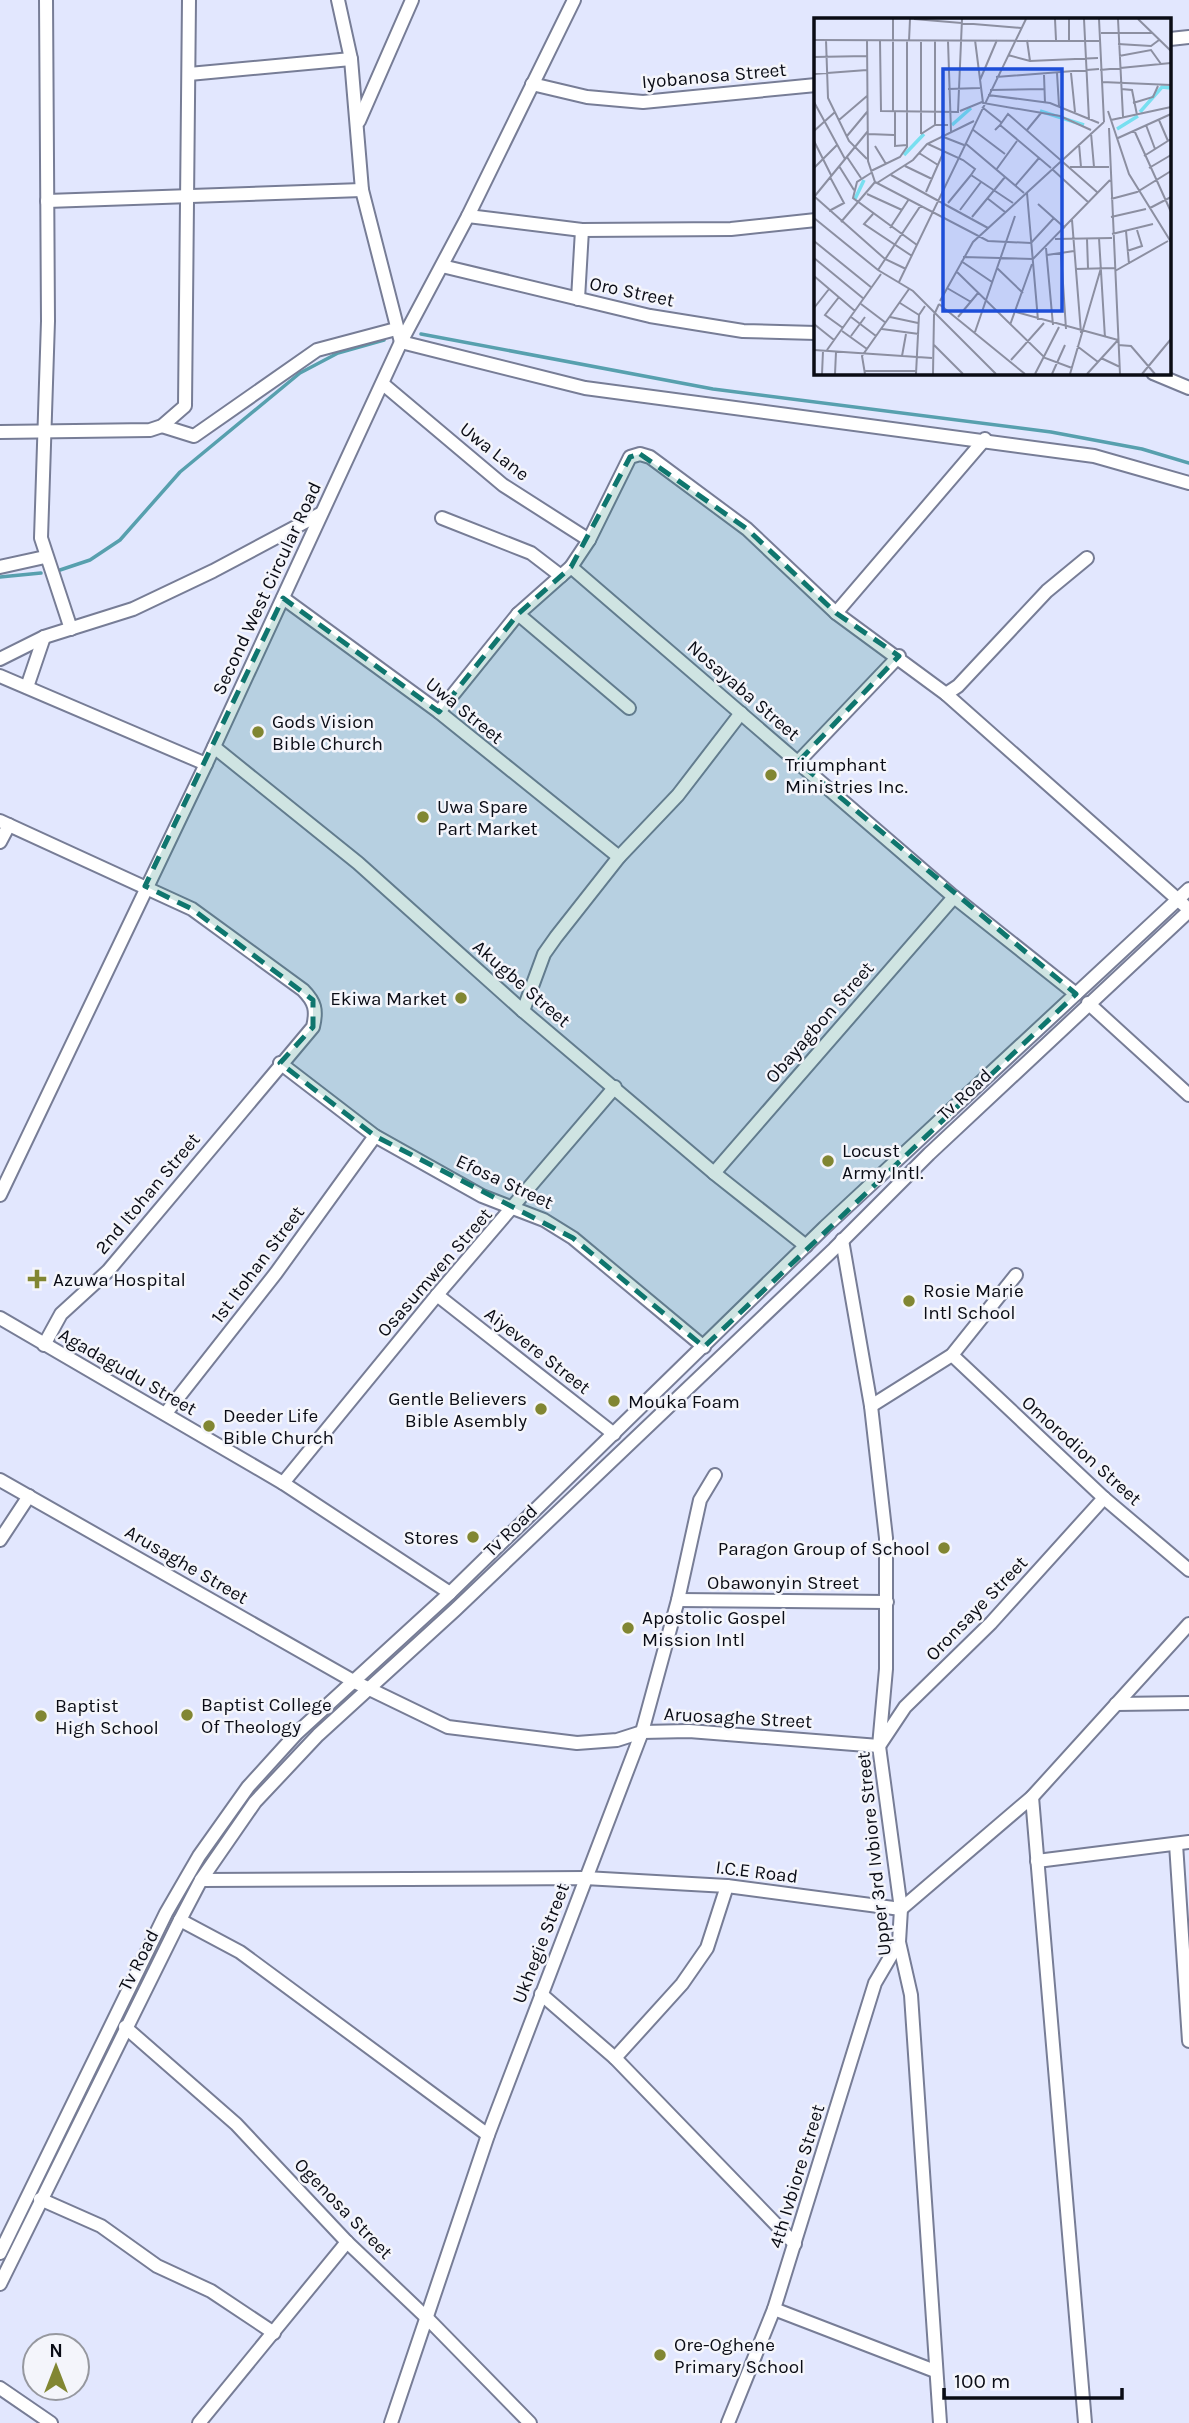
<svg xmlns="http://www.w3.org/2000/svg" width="1189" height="2423" viewBox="0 0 1189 2423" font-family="Karla,sans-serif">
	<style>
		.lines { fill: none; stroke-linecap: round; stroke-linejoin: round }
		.stream { stroke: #57a0ae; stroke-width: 3.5 }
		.minor-casing { stroke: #777d96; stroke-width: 16 }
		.minor { stroke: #fff; stroke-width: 12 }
		.marked { fill: #0f766e; fill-opacity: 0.2; stroke: #0f766e; stroke-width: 5; stroke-dasharray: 14 9; stroke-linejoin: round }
		.poi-dot { fill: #818632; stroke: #f4f5fb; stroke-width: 2.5 }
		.labels { text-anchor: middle; stroke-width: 5; stroke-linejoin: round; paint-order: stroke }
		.street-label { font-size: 19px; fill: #0a0c15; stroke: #f4f5fb }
		.poi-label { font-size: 19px; fill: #0a0c15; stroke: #f4f5fb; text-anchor: start }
		.inset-river { fill: none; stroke: #78dff0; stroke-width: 3.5 }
		.inset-road { fill: none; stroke: #8c8fa1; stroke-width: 2 }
		.view { fill: #1d4ed8; fill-opacity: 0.15; stroke: #1d4ed8; stroke-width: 3.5 }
		.inset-edge { fill: none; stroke: #0a0c15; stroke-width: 3.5 }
	</style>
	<rect width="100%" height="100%" fill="#e2e7fe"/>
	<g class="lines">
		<!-- stream -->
		<g class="stream">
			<polyline points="421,334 713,389 1051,432 1142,449 1189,463"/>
			<polyline points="60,570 90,560 120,540 180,472 300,373 338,353 384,340"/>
			<polyline points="0,577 41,573"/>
		</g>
		<defs>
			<g id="minor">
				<polyline points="46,0 48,321 41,538 71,629"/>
				<polyline points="338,0 351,59 362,190 401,342 585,388 1094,456 1189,483"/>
				<polyline points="1170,39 1189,37"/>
				<polyline points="189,74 351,59"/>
				<polyline points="532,84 587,97 643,102 816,85"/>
				<polyline points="359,121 412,0"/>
				<polyline points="47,201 362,190"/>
				<polyline points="468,216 582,230 731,229 816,220"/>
				<polyline points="442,266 650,316 743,331 816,333"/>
				<polyline points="578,299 582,230"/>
				<polyline points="1153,373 1189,388"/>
				<polyline points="383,384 503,485 589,540"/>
				<polyline points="162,426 194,436 317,350 396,329"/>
				<polyline points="0,432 150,430 162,426 185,406 189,0"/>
				<polyline points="442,518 531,553 561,576"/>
				<polyline points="0,567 45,557"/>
				<polyline points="571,567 589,540 630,457 640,454 650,457 747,529 836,613 946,694 1184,905"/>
				<polyline points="283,598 439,712 619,857"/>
				<polyline points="836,613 985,439"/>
				<polyline points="518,614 629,708"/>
				<polyline points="0,659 44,637 133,609 213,571 320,514"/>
				<polyline points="0,676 206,764"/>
				<polyline points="27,687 44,637"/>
				<polyline points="946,694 958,686 1047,591 1087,558"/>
				<polyline points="439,712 518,614 571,567 954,897 1076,994"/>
				<polyline points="214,747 358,863 523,1011 714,1173 806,1246"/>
				<polyline points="798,762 899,656"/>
				<path d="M 0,821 L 192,909 L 303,990 C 315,1002 317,1010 313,1027 L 108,1271 L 61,1314 L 44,1345"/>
				<polyline points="0,842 9,825"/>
				<polyline points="1088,1003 1189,1095"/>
				<polyline points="523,1011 544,954 556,937 619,857 678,795 741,713"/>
				<polyline points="280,1063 375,1136 482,1196 544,1220 573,1238 704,1347"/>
				<polyline points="714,1173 954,897"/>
				<polyline points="0,1195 206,764 401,342 468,216 574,0"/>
				<polyline points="842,1240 871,1406 886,1538 886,1669 879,1746 901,1909 899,1942 911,1995 940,2423"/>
				<polyline points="437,1295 614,1434"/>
				<polyline points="0,1318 283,1483 450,1593"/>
				<polyline points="952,1355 1104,1498 1189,1570"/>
				<polyline points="871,1406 952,1355 1016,1275"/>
				<polyline points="166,1413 276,1273 375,1136"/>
				<polyline points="0,1480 355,1682 448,1727 577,1743 617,1740 642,1732 689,1731 879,1746 905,1707 991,1623 1104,1498"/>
				<polyline points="283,1483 437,1295 615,1087"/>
				<polyline points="0,1540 29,1496"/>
				<polyline points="678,1600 887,1602"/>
				<polyline points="1116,1704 1189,1703"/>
				<polyline points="1032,1797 1085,2423"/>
				<polyline points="1176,1844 1189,2041"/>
				<polyline points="1037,1861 1189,1842"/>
				<polyline points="201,1880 585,1878 727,1886 901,1909 1032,1797 1189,1624"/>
				<polyline points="180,1920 240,1952 488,2135"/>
				<polyline points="541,1994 615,2058 795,2244"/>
				<polyline points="125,2027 236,2124 347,2242 428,2319 530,2423"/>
				<polyline points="615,2058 682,1984 707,1948 727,1886"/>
				<polyline points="40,2199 101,2226 157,2266 211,2291 274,2333"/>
				<polyline points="0,2253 166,1913 199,1856 248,1787 297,1733 450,1593 825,1227 1189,889"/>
				<polyline points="0,2284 180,1920 201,1880 255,1802 318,1735 455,1610 834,1249 929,1154 1189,911"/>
				<polyline points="774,2309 935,2371"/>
				<polyline points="0,2388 51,2423"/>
				<polyline points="199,2423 347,2242"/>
				<polyline points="391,2423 488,2135 642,1732 678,1600 700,1500 715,1475"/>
				<polyline points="728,2423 774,2309 875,1983 899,1942"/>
			</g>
		</defs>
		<!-- minor casing -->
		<use href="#minor" class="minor-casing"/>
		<!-- minor -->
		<use href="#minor" class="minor"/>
	</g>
	<!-- marked area -->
	<path class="marked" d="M 640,454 L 747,529 L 836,613 L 899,656 L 798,762 L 1076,994 L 704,1347 L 573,1238 L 375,1136 L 280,1063 L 313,1027 L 313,1000 L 192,909 L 145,886 L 283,598 L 439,712 L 518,614 L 571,567 L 630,457 Z"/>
	<!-- markers -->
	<g class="poi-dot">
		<circle cx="258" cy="732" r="7"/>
		<circle cx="771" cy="775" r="7"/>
		<circle cx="423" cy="817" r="7"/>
		<circle cx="461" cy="998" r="7"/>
		<circle cx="828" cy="1161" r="7"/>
		<path d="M33.5 1268.5h7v7h7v7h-7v7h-7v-7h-7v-7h7z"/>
		<circle cx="909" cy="1301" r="7"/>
		<circle cx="614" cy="1401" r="7"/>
		<circle cx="541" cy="1409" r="7"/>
		<circle cx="209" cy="1426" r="7"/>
		<circle cx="473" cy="1537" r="7"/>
		<circle cx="944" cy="1548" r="7"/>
		<circle cx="628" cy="1628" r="7"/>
		<circle cx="187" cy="1715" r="7"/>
		<circle cx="41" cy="1716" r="7"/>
		<circle cx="660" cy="2355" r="7"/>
	</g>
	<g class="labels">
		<!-- street labels -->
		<g class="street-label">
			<text transform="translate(714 75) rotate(-5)" y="7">Iyobanosa Street</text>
			<text transform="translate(632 291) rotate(12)" y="7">Oro Street</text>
			<text transform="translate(495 451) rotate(38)" y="7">Uwa Lane</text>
			<text transform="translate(266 588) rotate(-65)" y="7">Second West Circular Road</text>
			<text transform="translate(744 690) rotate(41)" y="7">Nosayaba Street</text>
			<text transform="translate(465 710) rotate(39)" y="7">Uwa Street</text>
			<text transform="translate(522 983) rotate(41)" y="7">Akugbe Street</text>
			<text transform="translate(819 1022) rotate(-49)" y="7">Obayagbon Street</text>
			<text transform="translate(964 1094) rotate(-43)" y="7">Tv Road</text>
			<text transform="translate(505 1181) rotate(25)" y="7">Efosa Street</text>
			<text transform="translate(147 1193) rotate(-50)" y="7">2nd Itohan Street</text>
			<text transform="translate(257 1264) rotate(-53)" y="7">1st Itohan Street</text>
			<text transform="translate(434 1272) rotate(-49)" y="7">Osasumwen Street</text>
			<text transform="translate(538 1350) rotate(38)" y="7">Aiyevere Street</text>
			<text transform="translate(128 1371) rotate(30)" y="7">Agadagudu Street</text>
			<text transform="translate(1082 1450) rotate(42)" y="7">Omorodion Street</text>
			<text transform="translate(510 1530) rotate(-44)" y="7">Tv Road</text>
			<text transform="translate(187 1564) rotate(30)" y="7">Arusaghe Street</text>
			<text x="783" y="1589">Obawonyin Street</text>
			<text transform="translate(976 1608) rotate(-46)" y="7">Oronsaye Street</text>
			<text transform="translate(738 1717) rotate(3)" y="7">Aruosaghe Street</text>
			<text transform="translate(873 1854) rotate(-96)" y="7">Upper 3rd Ivbiore Street</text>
			<text transform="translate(757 1871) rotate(7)" y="7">I.C.E Road</text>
			<text transform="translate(540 1943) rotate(-69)" y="7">Ukhegie Street</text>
			<text transform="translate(138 1960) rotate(-63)" y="7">Tv Road</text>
			<text transform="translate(796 2176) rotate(-73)" y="7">4th Ivbiore Street</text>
			<text transform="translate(344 2208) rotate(46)" y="7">Ogenosa Street</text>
		</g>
		<!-- poi labels -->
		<g class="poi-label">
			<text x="272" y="728">Gods Vision<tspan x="272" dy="22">Bible Church</tspan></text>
			<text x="785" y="771">Triumphant<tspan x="785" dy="22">Ministries Inc.</tspan></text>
			<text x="437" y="813">Uwa Spare<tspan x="437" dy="22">Part Market</tspan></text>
			<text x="447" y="1005" text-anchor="end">Ekiwa Market</text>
			<text x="842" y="1157">Locust<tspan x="842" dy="22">Army Intl.</tspan></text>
			<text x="53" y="1286">Azuwa Hospital</text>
			<text x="923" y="1297">Rosie Marie<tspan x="923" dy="22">Intl School</tspan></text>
			<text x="527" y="1405" text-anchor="end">Gentle Believers<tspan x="527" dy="22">Bible Asembly</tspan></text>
			<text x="628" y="1408">Mouka Foam</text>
			<text x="223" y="1422">Deeder Life<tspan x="223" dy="22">Bible Church</tspan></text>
			<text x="459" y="1544" text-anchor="end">Stores</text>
			<text x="930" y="1555" text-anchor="end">Paragon Group of School</text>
			<text x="642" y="1624">Apostolic Gospel<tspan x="642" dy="22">Mission Intl</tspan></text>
			<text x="201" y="1711">Baptist College<tspan x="201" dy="22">Of Theology</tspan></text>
			<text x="55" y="1712">Baptist<tspan x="55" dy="22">High School</tspan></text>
			<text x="674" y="2351">Ore-Oghene<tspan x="674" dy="22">Primary School</tspan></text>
		</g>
	</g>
	<!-- overview -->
	<g transform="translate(814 18)">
		<rect width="357" height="357" fill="#e2e7fe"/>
		<path class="inset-river" d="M 226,93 L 270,107M 326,94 L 348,69 L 357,70M 138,107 L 157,90M 303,111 L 324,98M 90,137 L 110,116M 41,181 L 50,162"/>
		<path class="inset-road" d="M 79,1 L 79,94M 100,1 L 207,10M 241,1 L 242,22M 255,1 L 255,23M 270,1 L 275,102M 285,1 L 290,104M 304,1 L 309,99M 324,1 L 357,33M 287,15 L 337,15M 0,22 L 285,23M 12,22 L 14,80 L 35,123 L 53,141M 53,22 L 54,143 L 61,164 L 174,223 L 217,225 L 240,200M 161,22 L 169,85 L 246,98 L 277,112M 213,22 L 216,43M 66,23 L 67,93 L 144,94 L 148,1M 95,23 L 96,1M 134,23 L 137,114M 107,24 L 107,116M 304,26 L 337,28 L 345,22M 194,37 L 216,43 L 284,40M 305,38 L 337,32 L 347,46M 0,39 L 53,38M 286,52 L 357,45M 243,55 L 245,88M 257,55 L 261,94M 0,56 L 53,52M 230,57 L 231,85M 182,59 L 285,51M 166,62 L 183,22M 288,64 L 357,67M 134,71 L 166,70M 307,71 L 318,72 L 323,97M 176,72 L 231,71M 174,77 L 236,85 L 285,105M 0,84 L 31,141M 319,85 L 339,79 L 344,68M 168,89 L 188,105M 146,93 L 168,84M 294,93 L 315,156 L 357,224M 81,94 L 81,128 L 93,127M 25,102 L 53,78M 297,102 L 357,89M 345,102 L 354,123M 121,107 L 121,22M 186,107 L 194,96 L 283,174M 332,107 L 341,131M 295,110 L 306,356M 158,111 L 191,136M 181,112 L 186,107 L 237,150M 213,112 L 227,95M 320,112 L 357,194M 0,113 L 21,94M 277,115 L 280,149M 54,116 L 80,117M 107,116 L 121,107 L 134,107M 33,118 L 53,94M 127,118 L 150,127M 304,120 L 357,96M 0,123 L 17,157M 151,125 L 210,175M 114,126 L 149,142 L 161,151 L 157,157M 265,126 L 267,149M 61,128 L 72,146M 105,135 L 124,147M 330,138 L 357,121M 33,139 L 47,160M 25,148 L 40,172M 91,148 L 118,161M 256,149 L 295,149M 0,150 L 23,127M 335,150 L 357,137M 238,151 L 274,184M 182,152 L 203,123M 57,153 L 86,139 L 93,129 L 93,22M 57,155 L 43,164 L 39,180 L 103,227M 77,157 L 174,210M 157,157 L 199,185M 63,165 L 99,142 L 113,126 L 160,103M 201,168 L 225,140M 112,174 L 130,133M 213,175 L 224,302M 53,176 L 88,192M 0,179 L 54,113M 1,179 L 71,241 L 92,251M 173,180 L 191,194M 297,181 L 323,174 L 357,153M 134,185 L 157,157M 224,186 L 251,210M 336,190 L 357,179M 146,192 L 167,164M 15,193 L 30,185 L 16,159M 59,196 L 50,206 L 98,238M 158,199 L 191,159M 297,199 L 332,191M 0,200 L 64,252 L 99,273 L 182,356M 258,202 L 267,315M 27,204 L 61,164M 76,210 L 95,181M 312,213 L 315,246M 298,216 L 339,206M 285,220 L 291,320M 241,221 L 298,220M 273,221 L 274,250M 0,223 L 58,270M 232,230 L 239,307M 313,233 L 328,228 L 323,212M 247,235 L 252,311M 233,237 L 260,233M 149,239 L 219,241 L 296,162M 0,240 L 50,281M 147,243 L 178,264M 183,250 L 209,275M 261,251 L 301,250M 64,252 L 107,187M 142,253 L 231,340 L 258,350M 301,253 L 354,223M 0,258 L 41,293M 85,264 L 212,1M 133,270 L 157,284M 25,279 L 11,297 L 29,310M 126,283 L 159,224 L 290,104M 86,285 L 105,297M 47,286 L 72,305M 125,286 L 211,356M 0,290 L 15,271M 202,294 L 304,322M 37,299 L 62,318M 76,299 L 104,305M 144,299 L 164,275M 0,306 L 20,322M 196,307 L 218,246M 68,311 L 105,316M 28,313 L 53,331M 161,314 L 201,198M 37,318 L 51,299M 120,327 L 149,356M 304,327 L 317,328 L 341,356M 263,328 L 284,344M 0,332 L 118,340M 13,332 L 67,256M 88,338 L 92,316M 287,340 L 306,349M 197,342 L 230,305M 50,353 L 102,353M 8,356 L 9,333M 21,356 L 22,334M 51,356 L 48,338 L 95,271M 102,356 L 105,297 L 111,288M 119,356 L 120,297 L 125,286M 221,356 L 245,309M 238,356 L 251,327M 256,356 L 287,250M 273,356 L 304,322M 328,356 L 357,321"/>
		<path class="view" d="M 129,51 L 248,51 L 248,293 L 129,293 Z"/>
		<rect width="357" height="357" class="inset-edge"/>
	</g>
	<!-- north arrow -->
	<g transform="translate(56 2367)"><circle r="33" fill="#f4f5fb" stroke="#96989f" stroke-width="2"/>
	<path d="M0-5L12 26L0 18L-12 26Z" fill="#818632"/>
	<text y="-10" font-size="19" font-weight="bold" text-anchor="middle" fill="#0a0c15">N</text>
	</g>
	<!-- scale -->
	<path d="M944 2388v10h178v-10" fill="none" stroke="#0a0c15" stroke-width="3.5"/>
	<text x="954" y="2388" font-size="21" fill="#0a0c15" stroke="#f4f5fb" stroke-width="5" paint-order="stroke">100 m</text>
</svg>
